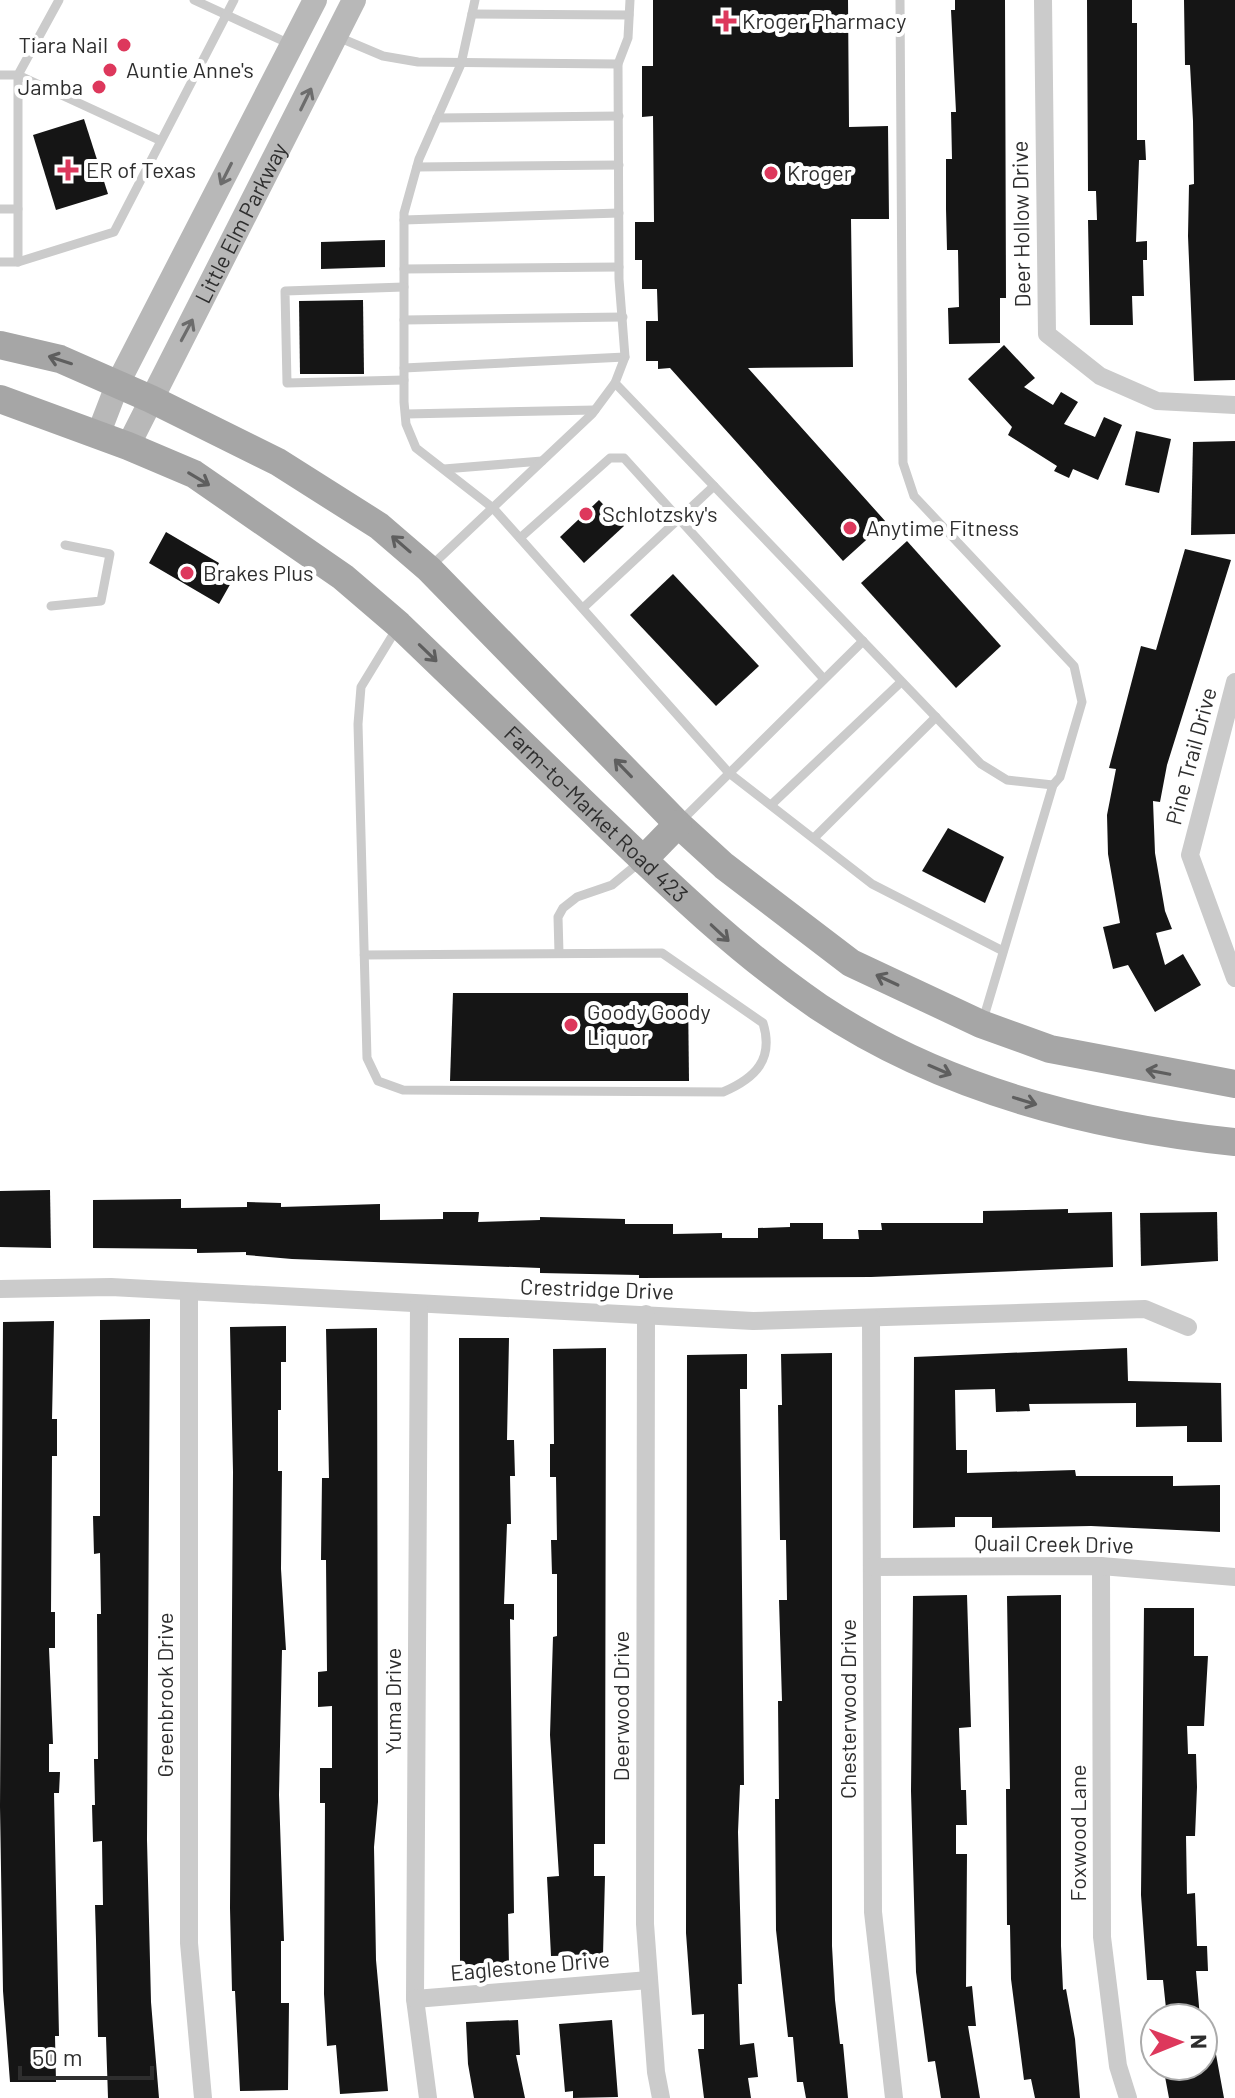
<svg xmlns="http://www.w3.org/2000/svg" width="1235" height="2098" viewBox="0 0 1235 2098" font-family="Barlow,sans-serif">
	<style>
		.building { fill: #151515 }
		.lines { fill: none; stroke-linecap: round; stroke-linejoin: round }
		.service { stroke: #cbcbcb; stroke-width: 9 }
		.minor { stroke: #cbcbcb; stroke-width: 18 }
		.secondary { stroke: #b8b8b8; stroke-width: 24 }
		.primary { stroke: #a6a6a6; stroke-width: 28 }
		.oneway { stroke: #6c6c6c }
		.oneway2 { stroke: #5e5e5e }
		.poi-dot { fill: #dd385c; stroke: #fff; stroke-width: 3 }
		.labels { text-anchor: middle; stroke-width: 8; stroke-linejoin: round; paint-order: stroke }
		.poi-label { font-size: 22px; fill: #2e2e2e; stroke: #fff; text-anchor: start }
		.street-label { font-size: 22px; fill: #2e2e2e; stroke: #fff }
	</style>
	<rect width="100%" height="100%" fill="#fff"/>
	<!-- building -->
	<g class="building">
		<polygon points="653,0 848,0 849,127 888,126 889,219 851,219 853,367 748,368 886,522 843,561 670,368 658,369 658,361 646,361 646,321 658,321 657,289 642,289 642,260 635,260 635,222 654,222 653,116 642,117 642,66 653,66"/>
		<polygon points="955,0 1005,0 1006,298 1000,298 1000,343 949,344 948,308 959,307 958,250 947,250 946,209 946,159 952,159 951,112 956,112 951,10 955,10"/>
		<polygon points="1087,0 1132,0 1132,23 1137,23 1137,140 1145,140 1146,160 1139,160 1136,242 1147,241 1147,260 1143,260 1144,296 1132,296 1133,325 1090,325 1088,220 1097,220 1096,191 1088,191"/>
		<polygon points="1184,0 1235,0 1235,380 1194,381 1188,236 1189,185 1194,184 1193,121 1190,65 1185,65"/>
		<polygon points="84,119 108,194 56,210 33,135"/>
		<polygon points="385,240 385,267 321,269 321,242"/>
		<polygon points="363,300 364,374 300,374 299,301"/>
		<polygon points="1004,345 1035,378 1024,387 1053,405 1061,392 1078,402 1064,424 1095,437 1104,417 1122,425 1098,480 1073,469 1069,478 1054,471 1057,466 1008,435 1012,427 968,379"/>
		<polygon points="1136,431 1171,439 1159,493 1125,485"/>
		<polygon points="1235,441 1235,534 1191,535 1193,442"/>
		<polygon points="599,500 624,526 584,563 560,537"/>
		<polygon points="166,532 219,563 215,571 232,581 219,604 149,563"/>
		<polygon points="907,541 1001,646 956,688 861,583"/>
		<polygon points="1185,549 1231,560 1167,765 1160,802 1153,801 1155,853 1165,911 1172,929 1156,933 1165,965 1183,954 1201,985 1155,1012 1128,965 1113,969 1103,927 1120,923 1108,854 1107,815 1116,769 1109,768 1141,646 1156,650"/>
		<polygon points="673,574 759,666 716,706 630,615"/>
		<polygon points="948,828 1004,857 985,903 922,871"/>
		<polygon points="453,993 688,993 689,1081 450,1081"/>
		<polygon points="50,1190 51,1248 0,1247 0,1191"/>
		<polygon points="181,1199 181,1208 247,1207 247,1202 281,1203 281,1207 380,1204 380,1220 443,1219 443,1212 479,1212 478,1222 540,1220 540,1217 625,1219 625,1224 673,1224 673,1234 722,1233 722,1238 758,1238 758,1228 790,1227 790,1223 823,1223 823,1239 859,1239 858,1230 882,1230 881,1223 983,1223 983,1211 1068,1209 1068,1213 1112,1212 1113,1267 871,1277 639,1278 639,1275 540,1273 540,1268 292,1259 246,1255 246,1252 197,1253 197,1249 93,1248 93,1200"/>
		<polygon points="1217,1212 1218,1261 1141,1266 1140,1213"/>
		<polygon points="150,1319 147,1840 151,2002 159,2098 108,2098 106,2037 98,2037 96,1940 95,1905 103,1905 102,1841 93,1842 92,1805 95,1805 94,1759 98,1759 97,1614 101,1614 100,1553 94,1554 93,1516 100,1516 100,1320"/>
		<polygon points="54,1321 52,1419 57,1419 57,1456 52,1456 51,1612 55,1612 55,1648 49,1648 53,1744 49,1744 49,1772 60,1772 59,1793 54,1793 59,2036 55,2036 56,2082 10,2082 3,1991 0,1807 3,1322"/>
		<polygon points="286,1326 286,1362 281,1362 281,1410 278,1410 278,1471 282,1471 281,1569 286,1650 282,1650 279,1795 284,1941 281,1941 281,2003 289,2003 288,2090 240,2091 235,1991 232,1991 230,1908 233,1472 230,1327"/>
		<polygon points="377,1328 378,1802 374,1847 376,1960 388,2091 340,2094 336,2045 327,2046 324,1994 325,1803 320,1803 320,1768 332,1768 332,1706 318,1707 318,1672 327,1671 326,1560 321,1560 322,1478 329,1478 326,1329"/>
		<polygon points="459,1338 509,1338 507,1440 514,1440 515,1476 510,1476 511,1524 507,1524 504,1604 514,1604 514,1620 510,1619 514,1913 508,1914 509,1965 460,1966"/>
		<polygon points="606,1348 605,1844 594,1844 594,1876 605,1876 603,1955 551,1956 547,1877 559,1876 550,1735 553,1637 557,1636 557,1574 552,1574 551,1540 557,1540 556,1477 550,1477 550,1444 554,1444 553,1349"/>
		<polygon points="1127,1348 1128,1381 1221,1383 1222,1442 1187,1442 1187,1426 1136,1427 1136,1403 1029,1404 1030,1411 996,1412 995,1389 955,1390 956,1450 967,1450 967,1473 1075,1470 1076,1476 1173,1476 1173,1486 1220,1485 1220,1532 1091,1526 992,1528 992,1517 955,1517 955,1527 913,1528 914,1357"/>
		<polygon points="832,1353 832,1946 835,2000 840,2044 843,2044 848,2098 806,2098 803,2082 797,2082 793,2037 788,2037 776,1930 775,1799 779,1799 778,1701 782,1701 779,1600 787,1600 786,1540 780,1540 778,1405 782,1405 781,1354"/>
		<polygon points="747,1354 747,1389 740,1389 744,1785 740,1785 738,1832 742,1984 738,1984 740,2045 754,2043 758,2077 748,2078 751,2098 704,2098 698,2049 704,2049 704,2014 692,2015 686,1933 687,1355"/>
		<polygon points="967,1595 971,1727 959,1728 961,1790 966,1790 967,1825 956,1825 956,1854 967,1854 966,1987 972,1986 976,2026 968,2026 980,2098 941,2098 935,2061 928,2062 916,1972 911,1791 913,1596"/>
		<polygon points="1061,1595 1061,1946 1063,1990 1066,1989 1075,2039 1080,2098 1035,2098 1031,2079 1024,2080 1011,1979 1010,1925 1007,1925 1006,1789 1010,1789 1007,1596"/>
		<polygon points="1144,1608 1194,1608 1194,1656 1208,1656 1204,1726 1187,1726 1188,1754 1196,1754 1197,1787 1195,1836 1186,1836 1187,1894 1195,1893 1197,1946 1207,1946 1208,1971 1196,1971 1200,2018 1167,2018 1163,1980 1147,1980 1141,1895"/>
		<polygon points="518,2020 520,2055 516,2055 525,2098 474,2098 468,2064 466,2022"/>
		<polygon points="612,2020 618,2097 573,2098 573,2091 565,2092 559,2024"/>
		<polygon points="1215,2049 1224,2098 1169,2098 1163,2066 1203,2066 1203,2051"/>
	</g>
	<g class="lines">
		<!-- service -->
		<g class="service">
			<polyline points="194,0 292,45"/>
			<polyline points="475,0 461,64 419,159 404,213 404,402 406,424 416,448 493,508 729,773 872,884 1003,951"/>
			<polyline points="472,14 629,15"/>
			<polyline points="338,37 383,56 418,62 618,64"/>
			<polyline points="0,75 18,75 59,0"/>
			<polyline points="437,118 619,116"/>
			<polyline points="417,167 619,165"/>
			<polyline points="0,209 18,209"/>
			<polyline points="404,220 619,213"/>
			<polyline points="0,262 18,262 114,232 234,0"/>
			<polyline points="18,262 18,75 159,140"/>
			<polyline points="404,269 619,267"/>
			<polyline points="404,287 285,291 287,383 404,380"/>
			<polyline points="404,320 623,317"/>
			<polyline points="404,368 625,357"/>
			<polyline points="615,383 981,764 1007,780 1053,785 1060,777 1082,702 1074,666 914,496 903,463 900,0"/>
			<polyline points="406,414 595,410"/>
			<polyline points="444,469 542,461"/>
			<polyline points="520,538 610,458 624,458 824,679"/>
			<polyline points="431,566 592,414 615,383 625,357 619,279 618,64 628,38 630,0"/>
			<polyline points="51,606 101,601 110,554 65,545"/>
			<polyline points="583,608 714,486"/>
			<polyline points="771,805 901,682"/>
			<polyline points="680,822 863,641"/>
			<polyline points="814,838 936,717"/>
			<polyline points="559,953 558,917 563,908 577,897 612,885 640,862"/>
			<path d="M 364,955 L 662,953 L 763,1023 C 774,1059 756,1078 723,1092 L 403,1090 L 378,1081 L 367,1058 L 358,724 L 361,687 L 397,628"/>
			<polyline points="983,1020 1053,785"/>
		</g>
		<!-- minor -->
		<g class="minor">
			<polyline points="1043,0 1047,334 1100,376 1157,401 1235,405"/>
			<polyline points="1235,682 1190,855 1235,978"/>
			<polyline points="0,1289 111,1287 753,1321 1145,1309 1188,1327"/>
			<polyline points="189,1292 189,1943 203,2098"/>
			<polyline points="419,1304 415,1999 428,2098"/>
			<polyline points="646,1314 645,1924 656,2072 661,2098"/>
			<polyline points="871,1318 873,1912 894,2098"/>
			<polyline points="1101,1566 1102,1937 1118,2066 1128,2098"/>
			<polyline points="872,1567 1101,1566 1235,1577"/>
			<polyline points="415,1999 649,1980"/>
		</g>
		<!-- secondary -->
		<g class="secondary">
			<polyline points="98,435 118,383 315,0"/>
			<path id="s1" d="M 128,446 L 354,0"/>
		</g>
		<!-- primary -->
		<g class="primary">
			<polyline points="0,345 60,359 151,399 278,462 379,526 429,569 678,824 724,866 851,963 981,1024 1050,1049 1235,1084"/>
			<path id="s2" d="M 0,399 L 128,446 L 194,474 L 343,577 L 399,625 C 461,685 524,745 586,805 C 661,877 733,948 819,1007 C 942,1089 1090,1127 1235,1142"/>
			<polyline points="643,860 678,824"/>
		</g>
	</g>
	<!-- one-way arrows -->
	<defs><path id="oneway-shaft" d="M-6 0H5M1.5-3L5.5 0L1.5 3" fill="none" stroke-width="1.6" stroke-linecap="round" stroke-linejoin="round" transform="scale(2)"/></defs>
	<g class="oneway">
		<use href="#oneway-shaft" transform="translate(306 99) rotate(-64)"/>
		<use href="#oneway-shaft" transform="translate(226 174) rotate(117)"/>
		<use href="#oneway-shaft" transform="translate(187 330) rotate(-62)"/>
	</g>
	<g class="oneway2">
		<use href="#oneway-shaft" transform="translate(60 360) rotate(-162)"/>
		<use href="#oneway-shaft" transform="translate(199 479) rotate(31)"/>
		<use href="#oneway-shaft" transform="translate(401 544) rotate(-139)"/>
		<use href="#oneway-shaft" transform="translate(428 653) rotate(44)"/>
		<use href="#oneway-shaft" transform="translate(623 768) rotate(-134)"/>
		<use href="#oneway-shaft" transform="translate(720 933) rotate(43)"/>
		<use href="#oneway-shaft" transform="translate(887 980) rotate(-155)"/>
		<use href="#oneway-shaft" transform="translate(940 1070) rotate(23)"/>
		<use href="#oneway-shaft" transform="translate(1158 1072) rotate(-169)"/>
		<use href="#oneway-shaft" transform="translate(1025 1101) rotate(17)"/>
	</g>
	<!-- markers -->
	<g class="poi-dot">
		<path d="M722 9h8v8h8v8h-8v8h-8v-8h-8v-8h8z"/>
		<circle cx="124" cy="45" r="8"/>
		<circle cx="110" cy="70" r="8"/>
		<circle cx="99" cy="87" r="8"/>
		<path d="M64 158h8v8h8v8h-8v8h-8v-8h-8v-8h8z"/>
		<circle cx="771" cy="173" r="8"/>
		<circle cx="586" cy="514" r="8"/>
		<circle cx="850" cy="528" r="8"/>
		<circle cx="187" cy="573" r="8"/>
		<circle cx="571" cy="1025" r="8"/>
	</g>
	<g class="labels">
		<!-- poi labels -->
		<g class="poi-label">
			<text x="742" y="29">Kroger Pharmacy</text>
			<text x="108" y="53" text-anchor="end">Tiara Nail</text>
			<text x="126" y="78">Auntie Anne's</text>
			<text x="83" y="95" text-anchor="end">Jamba</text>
			<text x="86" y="178">ER of Texas</text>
			<text x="787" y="181">Kroger</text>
			<text x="602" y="522">Schlotzsky's</text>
			<text x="866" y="536">Anytime Fitness</text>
			<text x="203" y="581">Brakes Plus</text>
			<text x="587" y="1020">Goody Goody<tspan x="587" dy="25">Liquor</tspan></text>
		</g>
		<!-- street labels -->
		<g class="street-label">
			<text dy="8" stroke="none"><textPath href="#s1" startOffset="250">Little Elm Parkway</textPath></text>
			<text transform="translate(1021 224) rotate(-91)" y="8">Deer Hollow Drive</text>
			<text transform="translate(1191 756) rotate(-75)" y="8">Pine Trail Drive</text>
			<text dy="8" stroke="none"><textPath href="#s2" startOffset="736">Farm-to-Market Road 423</textPath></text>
			<text transform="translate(597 1289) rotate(2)" y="8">Crestridge Drive</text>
			<text transform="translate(1054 1544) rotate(1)" y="8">Quail Creek Drive</text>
			<text transform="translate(165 1695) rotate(-90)" y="8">Greenbrook Drive</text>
			<text transform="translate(393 1701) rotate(-90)" y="8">Yuma Drive</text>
			<text transform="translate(621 1706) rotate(-90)" y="8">Deerwood Drive</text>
			<text transform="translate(848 1709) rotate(-90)" y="8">Chesterwood Drive</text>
			<text transform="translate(1078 1833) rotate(-90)" y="8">Foxwood Lane</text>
			<text transform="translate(530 1966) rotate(-5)" y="8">Eaglestone Drive</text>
		</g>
	</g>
	<!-- north arrow -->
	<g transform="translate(1179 2042) rotate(89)"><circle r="38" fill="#ffffff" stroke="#ababab" stroke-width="2"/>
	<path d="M0-6L14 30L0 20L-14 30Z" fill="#dd385c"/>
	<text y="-12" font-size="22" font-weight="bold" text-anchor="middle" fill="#2e2e2e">N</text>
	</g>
	<!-- scale -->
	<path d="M20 2066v12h132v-12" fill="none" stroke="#2e2e2e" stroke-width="4"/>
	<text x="32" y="2066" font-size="24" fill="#2e2e2e" stroke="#ffffff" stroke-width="6" paint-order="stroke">50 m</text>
</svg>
